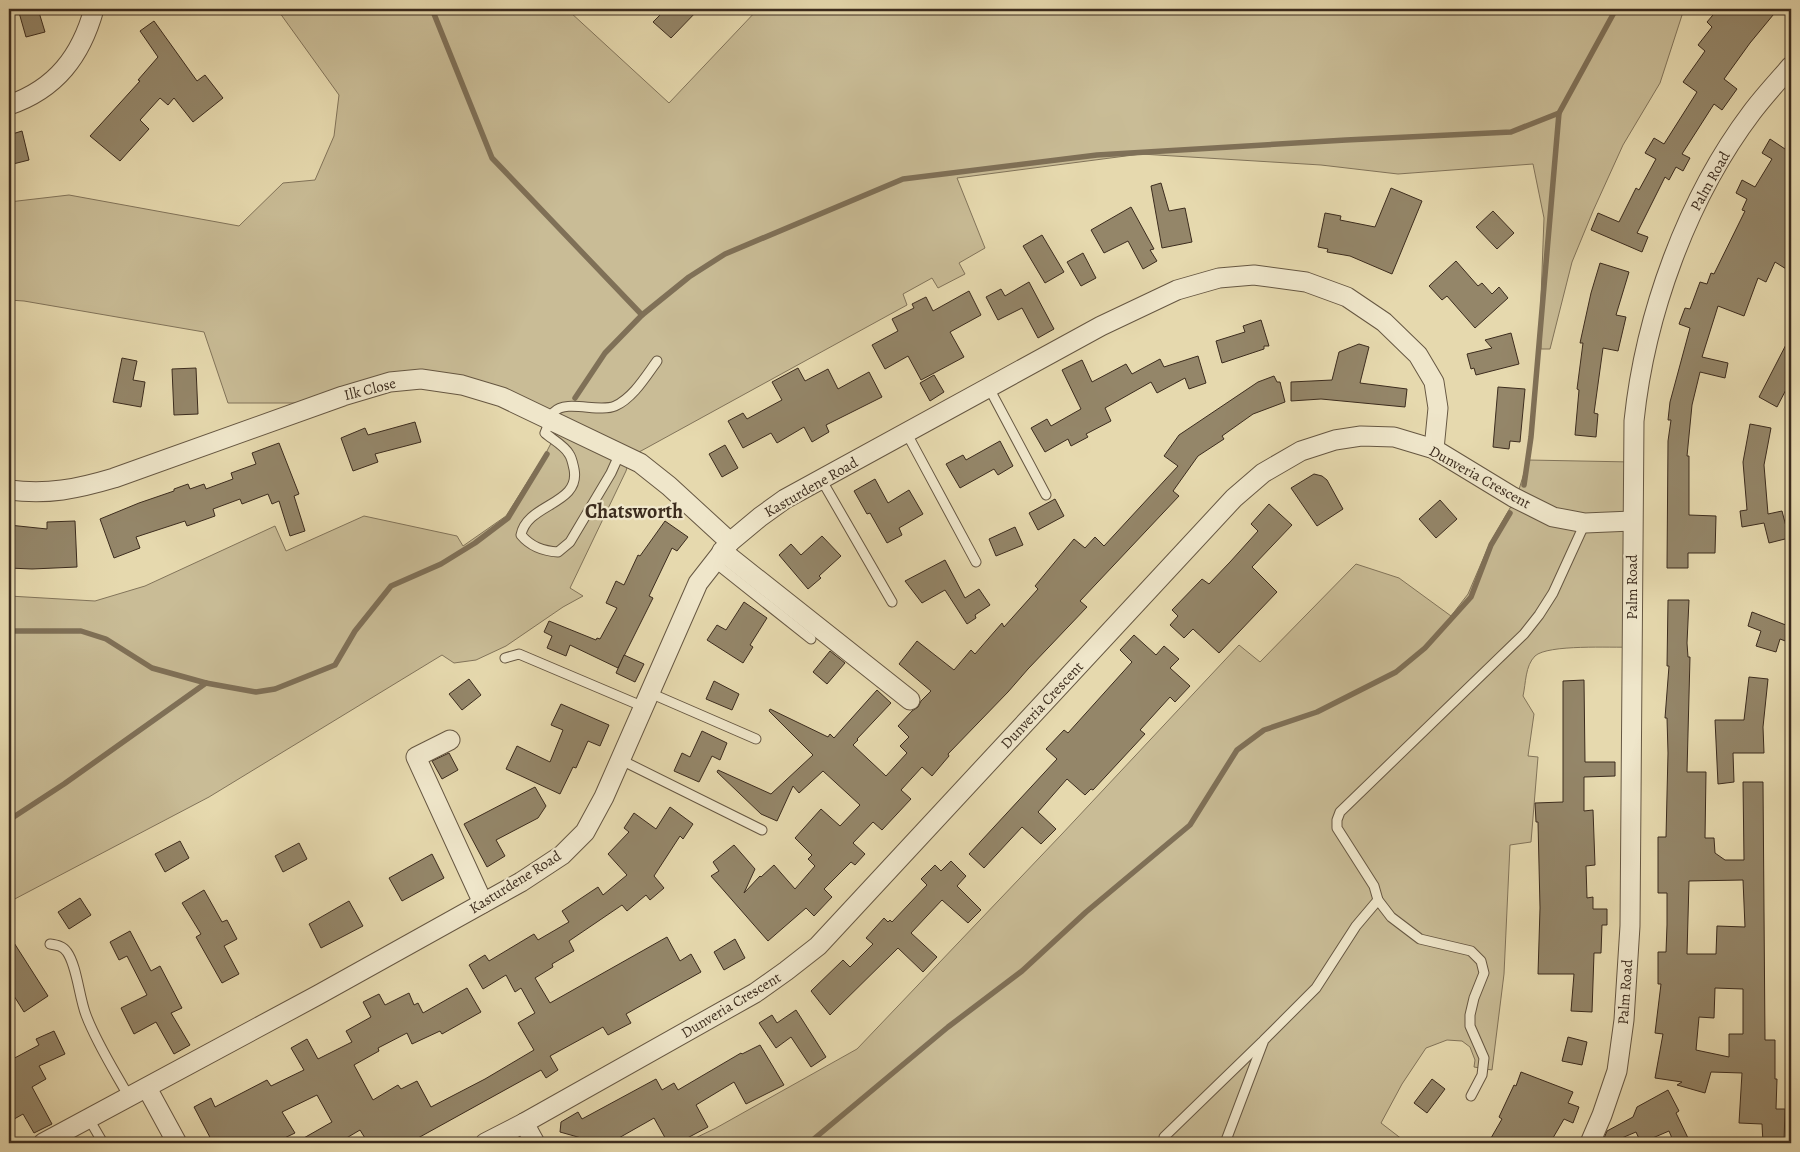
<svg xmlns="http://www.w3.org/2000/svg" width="1800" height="1152" viewBox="0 0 1800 1152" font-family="Alegreya,serif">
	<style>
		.green { fill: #c9bc96; stroke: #82745a }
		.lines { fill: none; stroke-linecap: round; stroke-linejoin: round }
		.stream { stroke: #7f7057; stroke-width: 5.5 }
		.building { fill: #948669; stroke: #3c2c1e; fill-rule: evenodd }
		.service-casing { stroke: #665742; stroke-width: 11 }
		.minor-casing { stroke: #665742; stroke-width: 21 }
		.service { stroke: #efe6ca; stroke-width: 9 }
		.minor { stroke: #efe6ca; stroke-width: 19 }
		.labels { text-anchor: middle; stroke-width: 4.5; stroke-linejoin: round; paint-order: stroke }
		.street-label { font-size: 15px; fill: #3c2c1e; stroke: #efe6ca }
		.district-label { font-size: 20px; font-weight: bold; fill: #3c2c1e; stroke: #efe6ca }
	</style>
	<rect width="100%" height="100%" fill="#e6d9ae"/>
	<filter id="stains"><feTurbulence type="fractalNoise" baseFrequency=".004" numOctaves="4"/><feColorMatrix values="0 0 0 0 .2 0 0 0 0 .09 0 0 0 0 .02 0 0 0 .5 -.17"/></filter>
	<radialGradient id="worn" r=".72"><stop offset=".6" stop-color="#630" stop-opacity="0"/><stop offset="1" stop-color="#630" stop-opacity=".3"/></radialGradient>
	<!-- green -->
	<g class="green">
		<polygon points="277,9 572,9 570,12 669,103 758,9 784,9 791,14 795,9 1684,9 1660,83 1623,145 1593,211 1572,262 1550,349 1541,349 1541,298 1544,218 1533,164 1398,174 1321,165 1141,154 957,178 985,248 959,263 965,274 938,288 932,278 903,294 907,305 630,457 626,471 570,588 583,596 563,607 506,646 476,660 454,663 442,655 209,797 9,902 9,596 95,601 145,586 275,526 286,551 364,516 457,536 463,546 506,516 547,451 561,424 423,377 316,403 228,403 204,332 24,301 9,300 9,202 69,195 239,226 283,183 315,180 334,136 339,95"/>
		<path d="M 1528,460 L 1632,462 L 1631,647 C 1612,648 1548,644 1535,656 C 1525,666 1526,683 1523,696 L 1534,714 L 1528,756 L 1538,757 L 1531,842 L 1510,845 L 1504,974 L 1492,1070 L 1474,1067 L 1475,1060 L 1470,1047 L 1462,1041 L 1447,1040 L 1426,1048 L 1402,1084 L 1381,1123 L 1407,1143 L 685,1143 L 716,1128 L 857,1049 L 1061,835 L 1239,645 L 1260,662 L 1356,564 L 1399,578 L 1451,616 L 1468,594 L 1490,543 L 1517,496 Z"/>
	</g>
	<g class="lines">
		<!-- stream -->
		<g class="stream">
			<polyline points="432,9 492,158 642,315"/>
			<polyline points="575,398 605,353 642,315 689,277 725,254 903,179 1097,155 1346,140 1511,132 1559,113 1616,9"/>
			<polyline points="1524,485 1531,437 1559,113"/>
			<polyline points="9,631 81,631 106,639 152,668 206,683 256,692 275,689 335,665 355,631 391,586 441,564 475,543 508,518 547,454"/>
			<polyline points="9,820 64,784 206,683"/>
			<polyline points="809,1143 948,1027 1022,971 1086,912 1190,825 1237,750 1264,730 1317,712 1396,672 1425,648 1471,597 1491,545 1510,513"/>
		</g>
	</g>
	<!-- building -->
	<g class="building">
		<polygon points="18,9 38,9 45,32 26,37"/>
		<polygon points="666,9 699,9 671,38 653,22"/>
		<polygon points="1718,9 1778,9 1750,43 1724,79 1737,89 1722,110 1714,104 1682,154 1690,158 1683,171 1676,167 1669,180 1665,177 1637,233 1648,237 1642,252 1591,230 1598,213 1619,222 1636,188 1639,190 1656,159 1645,153 1654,138 1664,144 1697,92 1683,82 1705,51 1698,45 1712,27 1707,22"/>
		<polygon points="154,21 197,81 205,75 223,98 193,122 174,98 168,105 160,98 140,120 149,129 120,161 90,136 140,81 138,80 158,57 140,31"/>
		<polygon points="22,131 29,160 9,165 9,135"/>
		<polygon points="1770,139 1791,153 1791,272 1775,262 1766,282 1758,278 1744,316 1718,306 1702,357 1728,363 1725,378 1700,372 1692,405 1687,456 1689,456 1689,515 1716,516 1715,553 1688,553 1688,568 1667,568 1668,441 1671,420 1668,420 1670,402 1690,328 1679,324 1685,308 1690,309 1700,282 1707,284 1711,273 1714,274 1745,211 1742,210 1747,199 1736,193 1742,180 1755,187 1772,159 1762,153"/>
		<polygon points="1161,183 1169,211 1185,208 1192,242 1162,248 1151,186"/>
		<polygon points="1391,188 1422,201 1392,274 1350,256 1327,252 1328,249 1318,247 1325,213 1341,216 1340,220 1375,227"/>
		<polygon points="1131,207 1154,249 1150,250 1157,261 1143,269 1128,241 1104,253 1091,230"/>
		<polygon points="1493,211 1514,233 1497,249 1476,227"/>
		<polygon points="1042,235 1064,272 1045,283 1023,246"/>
		<polygon points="1083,253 1096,278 1081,286 1067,262"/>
		<polygon points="1456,261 1478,286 1482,283 1492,294 1499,287 1508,298 1475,328 1447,296 1442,300 1429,286"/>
		<polygon points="1600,263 1629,272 1616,315 1626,317 1618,351 1603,348 1594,413 1598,414 1596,437 1575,435 1579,390 1577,389 1583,343 1580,343 1591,293"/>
		<polygon points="1029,282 1054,329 1038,338 1022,308 998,320 986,297 1001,289 1005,296"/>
		<polygon points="969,291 981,315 950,332 964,357 921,380 908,356 885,369 872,345 898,331 892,319 914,308 912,304 926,297 933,311"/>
		<polygon points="1261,320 1269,346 1264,346 1264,349 1222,363 1216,341 1245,332 1243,326"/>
		<polygon points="1511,333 1519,364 1476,375 1474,368 1471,369 1467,354 1492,348 1485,340"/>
		<polygon points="1791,335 1791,380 1777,407 1759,397"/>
		<polygon points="1359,344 1369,347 1360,383 1407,389 1405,407 1321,399 1291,401 1291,382 1332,380 1339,352"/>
		<polygon points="1198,356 1206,383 1189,389 1185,378 1157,393 1151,382 1105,408 1111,421 1086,434 1088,437 1071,446 1068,439 1045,452 1031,428 1047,419 1051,426 1081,409 1062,370 1082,360 1092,382 1126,364 1132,374 1160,359 1164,367"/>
		<polygon points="122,358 137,361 133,380 145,382 141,407 113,402"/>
		<polygon points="196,368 198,414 174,415 172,369"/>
		<polygon points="798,368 805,381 828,369 838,389 869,372 882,397 826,425 829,432 812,442 804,427 777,443 771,433 743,448 728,421 743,413 747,419 782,400 772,382"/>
		<polygon points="934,375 944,392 930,401 920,383"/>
		<polygon points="1274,376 1277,382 1280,382 1285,402 1253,414 1222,436 1224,439 1198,456 1173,491 1179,496 1080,601 1087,607 1028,669 1008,692 948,754 949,756 932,776 922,767 901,790 911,799 882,830 873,822 853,843 865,854 855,865 851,862 824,889 832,897 814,916 806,908 768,941 711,876 719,871 713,862 734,845 755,869 744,893 760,876 761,877 774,865 795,889 815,866 808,859 812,855 795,838 821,809 840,826 860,805 823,771 799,793 793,786 777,821 761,814 717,772 718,770 771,794 813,755 769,711 770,709 828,737 830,734 834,738 877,690 891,703 857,739 858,740 853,745 886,776 907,753 900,746 909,737 898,726 912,711 918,707 921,701 931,691 899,664 917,641 954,670 971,650 975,654 1002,623 1004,627 1038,589 1035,586 1074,539 1085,548 1095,537 1104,546 1178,466 1164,456 1179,435 1258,382"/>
		<polygon points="1498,387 1525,389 1520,442 1510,441 1509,449 1493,447"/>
		<polygon points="415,422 421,442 375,454 378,462 353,471 341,438 365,428 368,435"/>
		<polygon points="1750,424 1771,428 1764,465 1768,514 1782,511 1789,538 1769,543 1764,523 1742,527 1740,511 1747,510 1743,462"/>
		<polygon points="1000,441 1013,466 998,475 994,469 960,488 946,464 963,455 966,460"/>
		<polygon points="279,443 299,494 294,496 305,531 290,536 279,501 272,504 268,494 242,504 240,499 213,509 215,516 187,526 185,521 136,537 140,548 114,558 100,519 139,503 174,491 174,489 188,484 190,489 204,484 206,489 233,479 231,473 256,464 252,453"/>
		<polygon points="725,445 738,468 722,477 709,454"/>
		<polygon points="1314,474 1322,476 1327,480 1343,509 1317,526 1291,488"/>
		<polygon points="875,479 888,503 909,490 923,514 899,528 902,535 887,543 870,513 867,514 854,491"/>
		<polygon points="1055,499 1064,516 1038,530 1029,513"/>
		<polygon points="1440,500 1457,519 1436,538 1419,519"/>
		<polygon points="1269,504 1292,525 1252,567 1277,592 1219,653 1193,629 1184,638 1170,625 1178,616 1172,610 1202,579 1209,584 1230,562 1258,531 1251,524"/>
		<polygon points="75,521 77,567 32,569 9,568 9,525 47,529 47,522"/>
		<polygon points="665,521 688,537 677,551 672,548 649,596 653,598 618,668 570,645 566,656 547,648 552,636 544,632 549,621 596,640 597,638 600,639 617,608 606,603 616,581 624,585 638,555 640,556"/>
		<polygon points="1015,527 1023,545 996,556 989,539"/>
		<polygon points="822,536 841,556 819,576 821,578 808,589 779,555 791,544 801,555"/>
		<polygon points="945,560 965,598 979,589 990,605 975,615 976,618 967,624 945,590 922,603 905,581"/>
		<path d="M 1668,600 L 1689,600 L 1687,643 L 1688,657 L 1690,657 L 1687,772 L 1706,772 L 1705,838 L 1714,838 L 1715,853 L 1725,860 L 1744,860 L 1743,782 L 1763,782 L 1765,1040 L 1775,1040 L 1775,1079 L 1777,1079 L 1776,1109 L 1785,1109 L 1784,1143 L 1763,1143 L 1762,1124 L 1739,1123 L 1742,1073 L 1711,1072 L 1705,1093 L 1677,1085 L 1682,1082 L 1655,1078 L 1663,1034 L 1655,1033 L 1661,984 L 1658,984 L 1658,952 L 1666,952 L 1667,925 L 1667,893 L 1658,893 L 1658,837 L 1666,837 L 1668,753 L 1667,718 L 1665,718 L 1669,666 L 1667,666 ZM 1743,880 L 1745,927 L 1717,926 L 1716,954 L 1687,954 L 1689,881 ZM 1715,988 L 1743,989 L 1743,1034 L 1729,1034 L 1729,1057 L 1696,1050 L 1699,1017 L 1714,1018 Z"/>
		<polygon points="744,602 767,618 750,645 753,647 743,663 707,640 717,625 726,630"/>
		<polygon points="1752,612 1791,627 1788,642 1780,639 1776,652 1756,646 1761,631 1748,626"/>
		<polygon points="1134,635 1156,655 1164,646 1179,659 1170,668 1190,686 1175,702 1170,697 1140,730 1145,734 1093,790 1091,789 1085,795 1067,779 1038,812 1056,829 1041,844 1022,827 984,868 969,854 1057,759 1046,749 1064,730 1068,733 1132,662 1120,650"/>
		<polygon points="830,651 845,663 827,684 813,672"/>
		<polygon points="624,655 644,664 635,682 616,673"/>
		<polygon points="1749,677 1768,679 1763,727 1764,753 1733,753 1734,782 1718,784 1715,720 1744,720"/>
		<polygon points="469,679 481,695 462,710 449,694"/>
		<polygon points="1584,680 1585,762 1615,762 1615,776 1584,777 1584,811 1593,810 1595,865 1586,866 1587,898 1593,897 1593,909 1607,909 1607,925 1602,925 1601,953 1594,953 1592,1012 1571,1011 1574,974 1538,974 1540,908 1538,822 1536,822 1535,803 1563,802 1563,681"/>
		<polygon points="714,681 739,694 732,710 706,699"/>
		<polygon points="561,704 609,725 600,746 588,741 576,768 573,767 560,794 506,769 517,746 550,762 563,730 551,725"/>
		<polygon points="702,731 727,743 720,760 712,756 699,782 674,771 682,753 690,757"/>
		<polygon points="449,753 458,770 442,779 432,761"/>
		<polygon points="535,787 546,806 538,818 496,840 505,856 487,867 464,824"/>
		<polygon points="670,807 693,824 683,839 680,836 654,876 664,888 650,900 646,895 627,911 622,905 569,941 574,951 552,964 553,967 535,978 550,1003 667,937 680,961 691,954 701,972 626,1014 631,1023 608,1035 603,1027 550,1056 558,1070 546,1078 541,1070 409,1143 368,1143 360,1130 338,1143 295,1143 332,1122 317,1095 282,1112 295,1133 274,1143 213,1143 194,1107 211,1098 215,1107 267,1080 271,1086 304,1070 291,1048 307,1039 318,1059 352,1042 346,1031 371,1017 363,1002 379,994 385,1005 409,993 414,1005 418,1003 423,1013 467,988 481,1012 442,1034 440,1031 412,1044 407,1033 378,1048 379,1051 354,1065 373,1100 398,1085 401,1089 417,1081 431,1107 485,1079 534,1050 518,1023 535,1013 521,988 515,992 506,975 483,989 469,965 485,955 489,961 534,934 538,940 569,922 562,911 598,887 603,895 627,875 608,854 629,832 624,828 634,813 656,829"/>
		<polygon points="180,841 189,858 165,872 155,854"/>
		<polygon points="299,843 307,859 283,872 275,856"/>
		<polygon points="432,854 444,878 402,901 389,878"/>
		<polygon points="951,861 966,876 957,886 981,910 968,923 942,900 911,933 937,957 923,972 898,948 830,1015 811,991 843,960 850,967 873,944 866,938 884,918 888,922 890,920 892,922 927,885 921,879 935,865 941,871"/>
		<polygon points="204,890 222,922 227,920 237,939 224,946 239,974 222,983 196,937 201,934 182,903"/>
		<polygon points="80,898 91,915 69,929 58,912"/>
		<polygon points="349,901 363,926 321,948 309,924"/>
		<polygon points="130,931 151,971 160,966 182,1008 171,1013 190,1045 174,1054 156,1022 134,1034 121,1008 147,995 127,956 119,960 110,942"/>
		<polygon points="9,935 48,996 24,1012 9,988"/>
		<polygon points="735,939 745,958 724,970 714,952"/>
		<polygon points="796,1010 826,1057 811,1067 791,1037 776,1048 759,1023 772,1015 777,1023"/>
		<polygon points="54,1031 65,1054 39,1066 46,1079 32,1087 52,1124 34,1133 23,1114 9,1122 9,1061 39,1045 36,1039"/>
		<polygon points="1568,1037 1587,1042 1582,1065 1562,1061"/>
		<polygon points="760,1045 784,1085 746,1104 734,1082 696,1105 708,1127 678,1143 668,1143 654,1118 610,1143 599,1143 560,1132 561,1122 578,1112 582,1119 656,1079 662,1090 674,1083 678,1090 741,1053 742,1054"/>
		<polygon points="1521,1072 1573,1092 1568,1103 1579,1107 1573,1123 1564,1119 1550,1143 1499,1143 1491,1138 1502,1119 1499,1117 1514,1085 1516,1086"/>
		<polygon points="1432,1079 1445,1089 1427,1113 1414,1103"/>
		<polygon points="1668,1090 1679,1111 1676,1113 1688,1138 1674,1143 1669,1131 1641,1143 1636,1132 1610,1143 1602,1143 1607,1131 1633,1117 1637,1107"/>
	</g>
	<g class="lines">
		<defs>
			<g id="service">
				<polyline points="989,388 1046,495"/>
				<polyline points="906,432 976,562"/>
				<path d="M 620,453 L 611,473 L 570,542 L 558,552 C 543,551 531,547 521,535 C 527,503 581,505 574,469 C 573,465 572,458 569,454 C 565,446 552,439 545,433 C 548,427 549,417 554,412 C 566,399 599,413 615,406 C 633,398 646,376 657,361"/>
				<polyline points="821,479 892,602"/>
				<polyline points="714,562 811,639"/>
				<polyline points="505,658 519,654 644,707"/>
				<polyline points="650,693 756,739"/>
				<polyline points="621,760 762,830"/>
				<path d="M 50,944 C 57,945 63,946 67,952 C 77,966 79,997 86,1015 C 97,1044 114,1070 129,1097"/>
				<polyline points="1471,1096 1482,1075 1484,1058 1470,1026 1470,1015 1474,998 1484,973 1481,961 1471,951 1420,939 1391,917 1378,900 1374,886 1337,828 1337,820 1340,812 1524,634 1539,615 1553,593 1585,523"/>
				<polyline points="89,1119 103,1143"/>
				<polyline points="1164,1137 1262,1042"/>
				<polyline points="1225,1143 1264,1040 1316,988 1356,926 1378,900"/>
			</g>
			<g id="minor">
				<path d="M 9,105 C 56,89 81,56 94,9"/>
				<path d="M 9,490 C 48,495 77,489 114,478 L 343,396 L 390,382 L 421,379 L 462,385 L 502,397 L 640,463 L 669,486 L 730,542"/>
				<polyline points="722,551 910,700"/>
				<polyline points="450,740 416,757 483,903"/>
				<polyline points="147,1088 177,1143"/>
				<polyline points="524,1123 535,1143"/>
				<polyline points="43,1143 318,995 521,882 562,855 585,832 604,797 698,583 730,542 760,517 785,499 1101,326 1177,290 1219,278 1254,275 1306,282 1347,297 1384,322 1418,355 1434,382 1438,408 1434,449"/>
				<polyline points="485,1143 524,1123 755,993 786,971 818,946 1234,498 1263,473 1301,451 1335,440 1361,436 1394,437 1434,449 1513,497 1553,517 1585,523 1632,521"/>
				<path d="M 1590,1143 L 1602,1115 L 1617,1071 L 1624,1020 L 1630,926 L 1634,421 C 1645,315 1687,198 1752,112 C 1764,96 1778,81 1791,66"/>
			</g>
		</defs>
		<!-- service casing -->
		<use href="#service" class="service-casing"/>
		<!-- minor casing -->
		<use href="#minor" class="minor-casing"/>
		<!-- service -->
		<use href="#service" class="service"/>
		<!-- minor -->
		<use href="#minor" class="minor"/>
	</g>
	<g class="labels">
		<!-- street labels -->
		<g class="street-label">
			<text transform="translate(1710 181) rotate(-61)" y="5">Palm Road</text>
			<text transform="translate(370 389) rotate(-14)" y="5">Ilk Close</text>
			<text transform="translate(1480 477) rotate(29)" y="5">Dunveria Crescent</text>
			<text transform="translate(811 487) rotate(-30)" y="5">Kasturdene Road</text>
			<text transform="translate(1632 587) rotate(-90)" y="5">Palm Road</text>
			<text transform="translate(1042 705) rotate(-47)" y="5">Dunveria Crescent</text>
			<text transform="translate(515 882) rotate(-32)" y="5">Kasturdene Road</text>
			<text transform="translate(1625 992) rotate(-86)" y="5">Palm Road</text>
			<text transform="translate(731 1005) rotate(-31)" y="5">Dunveria Crescent</text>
		</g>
		<!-- district labels -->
		<g class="district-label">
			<text x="634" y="518">Chatsworth</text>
		</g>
	</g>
	<!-- margin -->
	<rect width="1800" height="1152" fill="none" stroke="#e6d9ae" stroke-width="30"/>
	<rect x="10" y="10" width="1780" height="1132" fill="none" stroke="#3c2c1e" stroke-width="2.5"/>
	<rect x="15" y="15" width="1770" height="1122" fill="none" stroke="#3c2c1e"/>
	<rect width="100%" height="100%" filter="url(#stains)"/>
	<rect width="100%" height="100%" fill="url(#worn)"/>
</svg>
